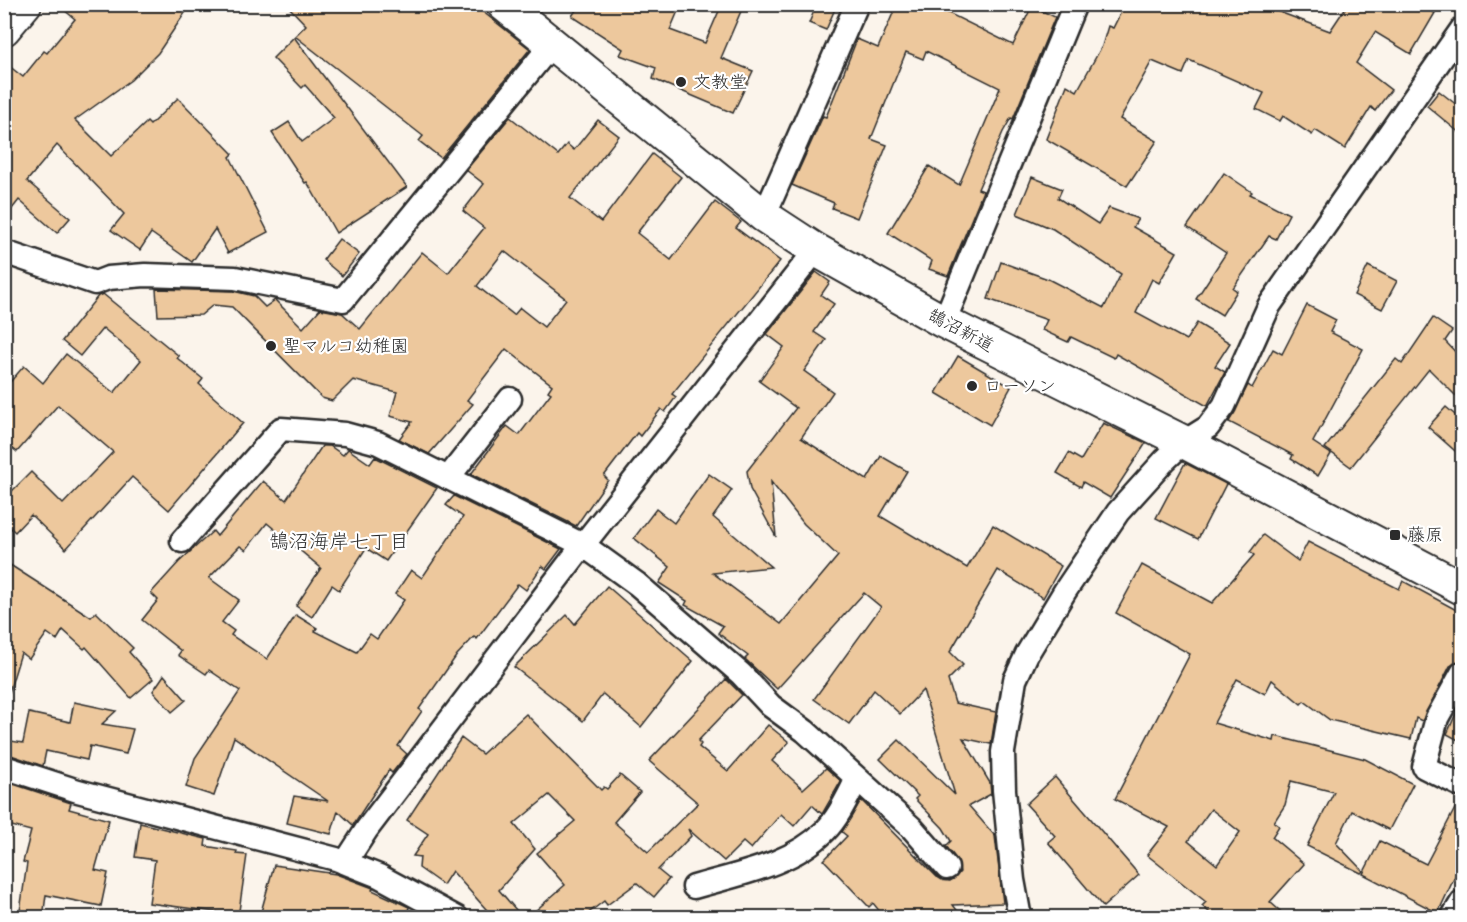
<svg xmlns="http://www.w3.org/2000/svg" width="1467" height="922" viewBox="0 0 1467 922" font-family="Kalam,'Klee One',sans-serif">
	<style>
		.building { fill: #edc89d; stroke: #2b2b2b; stroke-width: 1.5; fill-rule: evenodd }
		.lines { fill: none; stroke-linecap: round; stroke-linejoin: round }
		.street-casing { stroke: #2b2b2b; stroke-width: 27 }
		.secondary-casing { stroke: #2b2b2b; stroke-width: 36 }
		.street { stroke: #fff; stroke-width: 22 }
		.secondary { stroke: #fff; stroke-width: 32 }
		.poi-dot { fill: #2b2b2b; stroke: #fff; stroke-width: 2 }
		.labels { text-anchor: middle; stroke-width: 4.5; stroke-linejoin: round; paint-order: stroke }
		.poi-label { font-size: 18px; fill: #2b2b2b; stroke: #fff; text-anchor: start }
		.street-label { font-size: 18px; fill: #2b2b2b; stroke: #fff }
		.neighbourhood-label { font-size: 20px; fill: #2b2b2b; stroke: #fff }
	</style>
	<rect width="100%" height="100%" fill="#fbf4eb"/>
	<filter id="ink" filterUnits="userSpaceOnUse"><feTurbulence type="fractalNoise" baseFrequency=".0167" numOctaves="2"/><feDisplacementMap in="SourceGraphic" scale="12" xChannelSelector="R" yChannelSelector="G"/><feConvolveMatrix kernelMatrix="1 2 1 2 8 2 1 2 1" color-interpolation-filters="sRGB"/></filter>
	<g filter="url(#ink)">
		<!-- building -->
		<g class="building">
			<polygon points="57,4 191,4 158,53 131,80 75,120 111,156 147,122 150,125 178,98 233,154 230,157 268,232 228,253 215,229 192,262 151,233 140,250 111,230 124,214 57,145 27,181 70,218 57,233 19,200 4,219 4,62 23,77 44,51 47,53 75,19"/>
			<polygon points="286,4 473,4 530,49 441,158 419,141 423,136 295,36 306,25"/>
			<polygon points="580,4 681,4 670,30 705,43 722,4 744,4 721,58 753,71 733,113 653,79 656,68 620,55 623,49 572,16"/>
			<polygon points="817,4 837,4 826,30 809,23"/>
			<polygon points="897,4 947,4 944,11 1013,45 1032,6 1055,17 1013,119 1011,118 1003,132 978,189 983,191 948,276 929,269 932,261 888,233 929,166 959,185 1000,88 926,51 923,59 906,52 871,139 887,145 857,218 832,208 834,203 792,185 823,116 826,117 857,39 878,48"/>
			<polygon points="1125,4 1258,4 1330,31 1348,4 1421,4 1435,13 1411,54 1375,32 1356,63 1391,90 1375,111 1371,107 1345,149 1315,130 1312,135 1283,116 1280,121 1256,109 1264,93 1189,60 1183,74 1152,61 1120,119 1157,141 1127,186 1046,139 1067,85 1077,91 1102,46 1108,26 1113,28"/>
			<polygon points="294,37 407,187 336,233 307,182 305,183 272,133 289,122 302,142 334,118 305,85 302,88 273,58"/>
			<polygon points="1439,91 1462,109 1462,135 1427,106"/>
			<path d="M 510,117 L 558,155 L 567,144 L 574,150 L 598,120 L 619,136 L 570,198 L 601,222 L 652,154 L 681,177 L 637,233 L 671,260 L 715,202 L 741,222 L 736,228 L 780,261 L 672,394 L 676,397 L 665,412 L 661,409 L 640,436 L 637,433 L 604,476 L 608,480 L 576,526 L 471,474 L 507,426 L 519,435 L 551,393 L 548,391 L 552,385 L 506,349 L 467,400 L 473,404 L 429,454 L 399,439 L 412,422 L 390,416 L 397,392 L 353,380 L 332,401 L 322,398 L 232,307 L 213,305 L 201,315 L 158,316 L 156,289 L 233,291 L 254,296 L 265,307 L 275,300 L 303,328 L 320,309 L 342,313 L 360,329 L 422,252 L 448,273 L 484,228 L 463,211 L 484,184 L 466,170 ZM 504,251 L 566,299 L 544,327 L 520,308 L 514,315 L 477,286 Z"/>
			<polygon points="1224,173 1252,192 1250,194 1289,214 1276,239 1269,236 1233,288 1237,291 1222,315 1196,299 1226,253 1187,227"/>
			<polygon points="1032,177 1062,189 1058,198 1098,224 1109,208 1138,219 1133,227 1177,252 1159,283 1152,279 1136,313 1186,340 1197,323 1230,343 1215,366 1225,372 1207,406 1116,354 1114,358 1071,337 1068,342 1042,330 1047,320 988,299 1001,262 1048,279 1104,308 1121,274 1053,229 1017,214"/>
			<polygon points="339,239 359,254 342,276 323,260"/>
			<polygon points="1368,266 1397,281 1382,309 1354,295"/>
			<polygon points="816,272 830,282 821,295 834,304 814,332 826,340 804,371 833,392 801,438 867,480 881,456 907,471 880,516 967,568 993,525 1061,566 1043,598 998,570 950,652 963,665 948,680 955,703 996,712 991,744 963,738 990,783 991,794 969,806 995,836 1003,903 953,905 963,918 885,918 873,903 869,907 824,860 847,836 842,832 861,800 937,877 950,881 960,872 957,860 946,846 951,841 943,828 915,799 918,796 880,759 899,740 955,795 923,690 900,714 874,690 849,724 814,699 881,607 864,593 777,689 745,659 748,656 718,633 723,626 685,605 687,601 659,583 670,567 634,538 656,509 674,523 709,474 732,490 713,517 771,567 713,573 781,624 838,556 804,524 771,482 776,537 750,489 747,471 796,408 759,381 784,347 767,334"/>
			<polygon points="103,294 179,356 177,358 203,379 199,384 243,423 169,510 132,477 66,549 31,515 15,532 4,522 4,499 31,472 63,504 113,452 58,405 17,452 4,441 4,389 24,366 43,383 66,354 114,393 141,360 103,328 80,356 62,341 98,296"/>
			<polygon points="1307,305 1336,320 1330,332 1363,349 1313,442 1331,454 1318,476 1291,459 1293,455 1229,422 1248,385 1252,388 1273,349 1282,354"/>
			<polygon points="1433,318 1452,331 1445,341 1462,359 1462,402 1429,369 1351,467 1325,448 1396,359 1402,364"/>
			<polygon points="958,356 1011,387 990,425 936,393"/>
			<polygon points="1446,407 1462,421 1462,457 1428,427"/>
			<polygon points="1103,423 1146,443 1110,498 1083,482 1081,487 1057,473 1069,453 1081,460"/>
			<polygon points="322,446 330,446 343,455 348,449 370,464 375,457 437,488 386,561 366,548 339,590 332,585 312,617 296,606 321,568 267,523 246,550 240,546 209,578 239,600 222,622 234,631 231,635 267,659 296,615 317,628 315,631 357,652 370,634 377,639 404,600 395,594 411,570 422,578 463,517 446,505 454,496 561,549 546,569 542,566 526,590 518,584 477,639 474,637 457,655 419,709 422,711 398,746 407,754 392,773 389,770 353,825 338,811 331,834 287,823 294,796 328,801 234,737 214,796 186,787 195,758 240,691 209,670 206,674 178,655 181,651 142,620 158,600 151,593 179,562 213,531 217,536 263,481 286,500"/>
			<polygon points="1185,463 1226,484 1198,539 1156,518"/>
			<path d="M 1263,535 L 1298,561 L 1308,542 L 1399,589 L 1403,581 L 1462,613 L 1462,660 L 1450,666 L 1422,721 L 1416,718 L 1411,739 L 1330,720 L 1304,701 L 1301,704 L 1272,680 L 1265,694 L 1237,679 L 1214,723 L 1274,741 L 1275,736 L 1365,759 L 1413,784 L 1389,830 L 1352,811 L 1336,843 L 1363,871 L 1361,873 L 1307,846 L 1334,792 L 1291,781 L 1285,805 L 1274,822 L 1279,826 L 1272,837 L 1304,864 L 1270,902 L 1288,918 L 1216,918 L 1202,906 L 1206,902 L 1147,855 L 1169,827 L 1115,799 L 1190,654 L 1116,613 L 1142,565 L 1212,603 L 1254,555 L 1250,552 ZM 1211,809 L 1240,832 L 1217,865 L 1188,841 Z"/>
			<polygon points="4,561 91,617 96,612 133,648 129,652 153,679 131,698 86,647 84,649 63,630 57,640 47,633 29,659 21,653 9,692 4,691"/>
			<polygon points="607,586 693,661 641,727 603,694 583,721 514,667 567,615 575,624"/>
			<polygon points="164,675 186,700 172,712 153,691"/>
			<polygon points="726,679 742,695 698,741 701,744 699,747 728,771 768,725 789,742 772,761 803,789 826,768 841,781 822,814 812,805 794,826 781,814 751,849 743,842 724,861 688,829 691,836 658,870 669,879 654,897 637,883 607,905 604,901 582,918 527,918 565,885 537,853 575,821 549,795 514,824 535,849 499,890 523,918 494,918 452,871 443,885 419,868 420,857 413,856 428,834 407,820 461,738 482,754 526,714 601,790 604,787 607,789 620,775 640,792 614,822 648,852 698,803 649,761"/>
			<polygon points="1462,700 1462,742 1447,734"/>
			<polygon points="74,702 116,711 102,724 133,729 126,754 90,746 87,760 46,751 43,766 8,754 11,741 23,743 29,713 70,722"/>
			<polygon points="1055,777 1139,875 1103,907 1048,842 1055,836 1026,804"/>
			<polygon points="4,781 71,803 69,809 109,820 95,870 108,873 101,906 46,895 43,918 19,918 27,863 23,862 31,831 4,824"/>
			<polygon points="1460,799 1462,799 1462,861 1438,913 1363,874 1380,841 1426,864"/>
			<polygon points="140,823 206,839 205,846 237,851 236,854 247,855 238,918 215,918 216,912 149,903 155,860 135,857"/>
			<polygon points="274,865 336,874 373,888 372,890 409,907 407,918 301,918 261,912"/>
		</g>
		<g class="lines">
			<defs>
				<g id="street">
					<polyline points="764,216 857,4"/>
					<polyline points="4,252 95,283 108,278 145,275 235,278 343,300 552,44"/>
					<polyline points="944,322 1075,4"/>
					<polyline points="448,478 510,399"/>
					<polyline points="182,541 281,429 345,434 378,443 583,545 637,584 741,674 771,706 805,731 912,828 947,868"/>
					<polyline points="1462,673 1437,718 1424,767 1462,786"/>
					<polyline points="4,767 78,791 336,859 379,876 457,918"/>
					<polyline points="345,863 367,829 583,545 816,250"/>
					<path d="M 694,887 C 738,874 791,865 825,831 C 839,817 848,796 857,779"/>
					<polyline points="1020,918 1013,880 1004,790 1003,752 1015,680 1027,654 1065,591 1118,512 1165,460 1184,442 1208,427 1224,406 1269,306 1462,29"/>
					<polyline points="1452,918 1462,902"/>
				</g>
				<g id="secondary">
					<polyline points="503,4 764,216 816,250 944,322 1184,442 1462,588"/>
					<polyline points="4,29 25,4"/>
				</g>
			</defs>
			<!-- street casing -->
			<use href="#street" class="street-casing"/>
			<!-- secondary casing -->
			<use href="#secondary" class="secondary-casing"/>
			<!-- street -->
			<use href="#street" class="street"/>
			<!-- secondary -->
			<use href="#secondary" class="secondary"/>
		</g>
	</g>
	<!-- markers -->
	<g class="poi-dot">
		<circle cx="681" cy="82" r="6"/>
		<circle cx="271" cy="346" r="6"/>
		<circle cx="972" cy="386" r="6"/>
		<rect x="1389" y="529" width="12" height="12" rx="3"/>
	</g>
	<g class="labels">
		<!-- poi labels -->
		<g class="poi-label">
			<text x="693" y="88">文教堂</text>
			<text x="283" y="352">聖マルコ幼稚園</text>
			<text x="984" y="392">ローソン</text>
			<text x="1407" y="541">藤原</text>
		</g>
		<!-- street labels -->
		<g class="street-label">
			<text transform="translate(961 330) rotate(28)" y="6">鵠沼新道</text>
		</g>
		<!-- neighbourhood labels -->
		<g class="neighbourhood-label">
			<text x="339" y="548">鵠沼海岸七丁目</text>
		</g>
	</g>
	<!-- margin -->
	<rect width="1467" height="922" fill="none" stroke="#fff" stroke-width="24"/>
	<rect x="12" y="12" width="1443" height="898" fill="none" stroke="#2b2b2b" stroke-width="2" filter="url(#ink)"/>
</svg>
